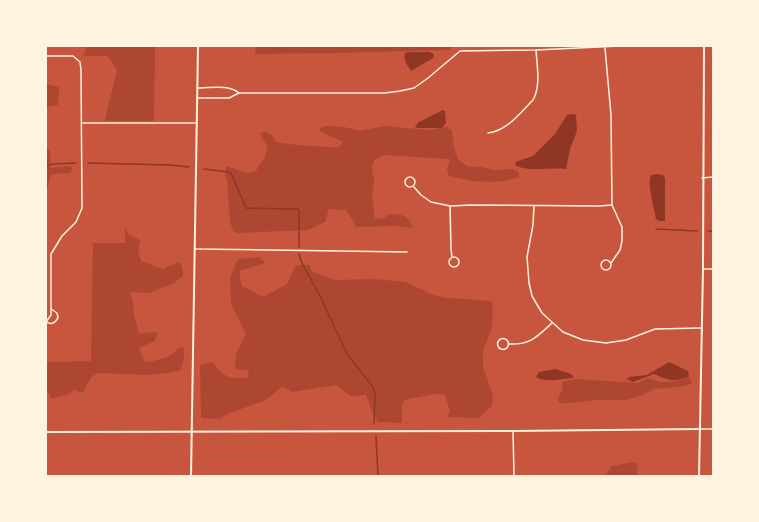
<svg xmlns="http://www.w3.org/2000/svg" width="759" height="522" viewBox="0 0 759 522" font-family="Inter,sans-serif">
	<style>
		.green { fill: #ae4732 }
		.water { fill: #8f3625 }
		.lines { fill: none; stroke-linecap: round; stroke-linejoin: round }
		.stream { stroke: #8f3625; stroke-width: 1.5 }
		.minor { stroke: #fff3e0; stroke-width: 1.5 }
		.tertiary { stroke: #fff3e0; stroke-width: 2 }
	</style>
	<rect width="100%" height="100%" fill="#c8553d"/>
	<!-- green -->
	<g class="green">
		<path d="M 87,46 L 155,46 L 154,121 L 105,121 C 108,103 114,87 117,70 L 108,56 L 83,56 Z"/>
		<polygon points="256,46 451,46 450,50 335,53 255,54"/>
		<polygon points="46,84 59,87 58,105 46,107"/>
		<path d="M 325,126 L 344,127 L 360,131 L 384,126 L 429,130 L 447,127 L 452,131 L 454,147 L 458,159 L 467,166 L 481,167 L 494,170 L 513,169 L 519,172 L 519,177 C 496,185 472,182 449,176 L 447,169 L 450,159 L 383,155 L 374,160 L 372,168 L 374,180 L 372,196 L 375,219 L 384,218 L 389,214 C 404,215 406,214 413,228 L 397,226 L 356,227 L 354,222 L 346,210 L 329,209 L 325,222 L 308,230 L 238,233 L 233,231 L 230,221 L 227,179 L 225,176 L 227,166 L 246,173 L 256,171 C 259,165 268,154 267,148 C 266,143 262,138 260,133 L 266,132 L 273,136 L 276,142 C 296,146 317,146 338,148 L 343,142 L 320,131 L 320,128 Z"/>
		<polygon points="46,148 50,151 51,161 49,168 70,166 73,169 70,173 51,174 46,194 46,208"/>
		<path d="M 125,228 L 129,234 L 140,240 L 138,251 L 141,261 L 163,269 L 179,262 L 182,266 L 183,276 L 174,283 L 149,293 L 130,292 L 133,301 L 134,315 L 139,333 L 158,332 L 155,341 L 139,348 L 145,362 C 156,361 172,358 178,348 L 184,347 L 184,358 L 180,371 L 152,375 L 98,373 L 91,377 L 83,393 L 79,392 L 76,389 L 68,394 L 52,399 L 46,390 L 46,362 L 91,361 L 93,243 L 125,243 Z"/>
		<path d="M 260,257 L 265,263 L 239,271 L 242,286 L 263,297 L 287,284 L 296,265 L 310,265 L 311,271 L 335,280 L 373,279 L 406,282 L 433,295 L 447,298 L 492,301 L 493,312 L 491,331 L 483,351 L 483,367 L 493,395 L 492,405 L 479,418 L 447,417 L 450,411 L 445,395 L 435,394 L 404,400 L 402,405 L 402,423 L 378,422 L 373,414 L 366,395 L 351,396 L 336,385 L 292,392 L 282,387 L 264,401 L 229,413 L 219,419 L 201,418 L 200,365 L 213,362 C 224,378 228,378 247,378 L 249,370 L 235,369 L 236,354 L 246,334 L 231,304 L 230,278 L 238,259 Z"/>
		<path d="M 689,376 L 692,383 L 685,386 L 654,389 L 643,395 L 625,400 L 598,400 L 568,403 L 560,403 L 558,400 L 560,394 L 563,388 L 562,382 L 573,379 L 638,383 C 653,374 650,381 663,382 C 671,382 682,380 689,376 Z"/>
		<polygon points="634,462 638,466 637,473 639,476 606,476 611,466"/>
	</g>
	<!-- water -->
	<g class="water">
		<path d="M 409,52 L 429,52 L 434,54 L 433,58 L 411,71 C 408,66 403,60 405,53 Z"/>
		<polygon points="443,110 445,111 446,123 442,128 417,128 415,127 419,122"/>
		<path d="M 571,114 L 576,115 L 577,131 L 570,149 L 566,169 C 550,167 532,172 516,166 L 515,162 L 533,156 L 555,134 L 567,115 Z"/>
		<path d="M 657,174 L 663,175 L 665,178 L 665,221 L 659,221 L 656,219 C 654,207 647,185 651,175 Z"/>
		<path d="M 669,362 L 688,371 L 689,376 C 675,383 668,380 654,374 L 633,382 L 627,379 L 629,377 L 647,375 Z"/>
		<path d="M 556,369 L 571,374 L 574,377 L 572,378 C 562,379 545,383 536,377 L 539,372 Z"/>
	</g>
	<g class="lines">
		<!-- stream -->
		<g class="stream">
			<polyline points="88,163 170,165 189,167"/>
			<polyline points="46,164 47,166 53,164 76,163"/>
			<polyline points="204,169 229,172 232,175 246,208 298,209 299,211 299,247"/>
			<polyline points="656,229 697,231"/>
			<polyline points="708,231 713,231"/>
			<polyline points="299,254 301,261 320,296 347,354 373,387 375,394 374,424"/>
			<polyline points="376,436 378,476"/>
		</g>
		<!-- minor -->
		<g class="minor">
			<polyline points="605,48 611,115 612,205 622,227 622,241 620,250 611,263"/>
			<polyline points="46,56 73,56 80,62 81,70 82,208 76,222 62,236 51,254 51,315 46,322"/>
			<path d="M 198,88 C 211,88 229,84 239,93"/>
			<polyline points="198,98 229,98 239,93 385,93 400,91 414,88 428,78 460,51 536,50 620,46"/>
			<polyline points="83,123 197,123"/>
			<path d="M 488,133 C 507,131 520,113 533,100 C 541,86 537,66 536,50"/>
			<circle cx="410" cy="182" r="5"/>
			<polyline points="702,178 713,177"/>
			<polyline points="414,187 421,195 431,202 450,206 471,205 599,206 612,205"/>
			<polyline points="450,206 451,249 452,257"/>
			<polyline points="534,206 533,225 527,257 529,283 532,296 542,313 563,332 583,340 606,343 626,340 655,329 701,328"/>
			<polyline points="195,249 407,252"/>
			<circle cx="454" cy="262" r="5"/>
			<circle cx="606" cy="265" r="5"/>
			<polyline points="703,269 713,269"/>
			<path d="M 46,322 C 52,325 55,323 58,318 L 57,313 L 51,309"/>
			<circle cx="503" cy="344" r="5.5"/>
			<path d="M 509,344 C 530,345 537,337 552,323"/>
			<polyline points="700,429 713,429"/>
			<polyline points="513,431 514,476"/>
		</g>
		<!-- tertiary -->
		<g class="tertiary">
			<polyline points="46,432 513,431 700,429"/>
			<polyline points="191,476 198,46"/>
			<polyline points="699,476 703,269 704,46"/>
		</g>
	</g>
	<!-- border -->
	<rect width="759" height="522" fill="none" stroke="#fff3e0" stroke-width="94"/>
</svg>
